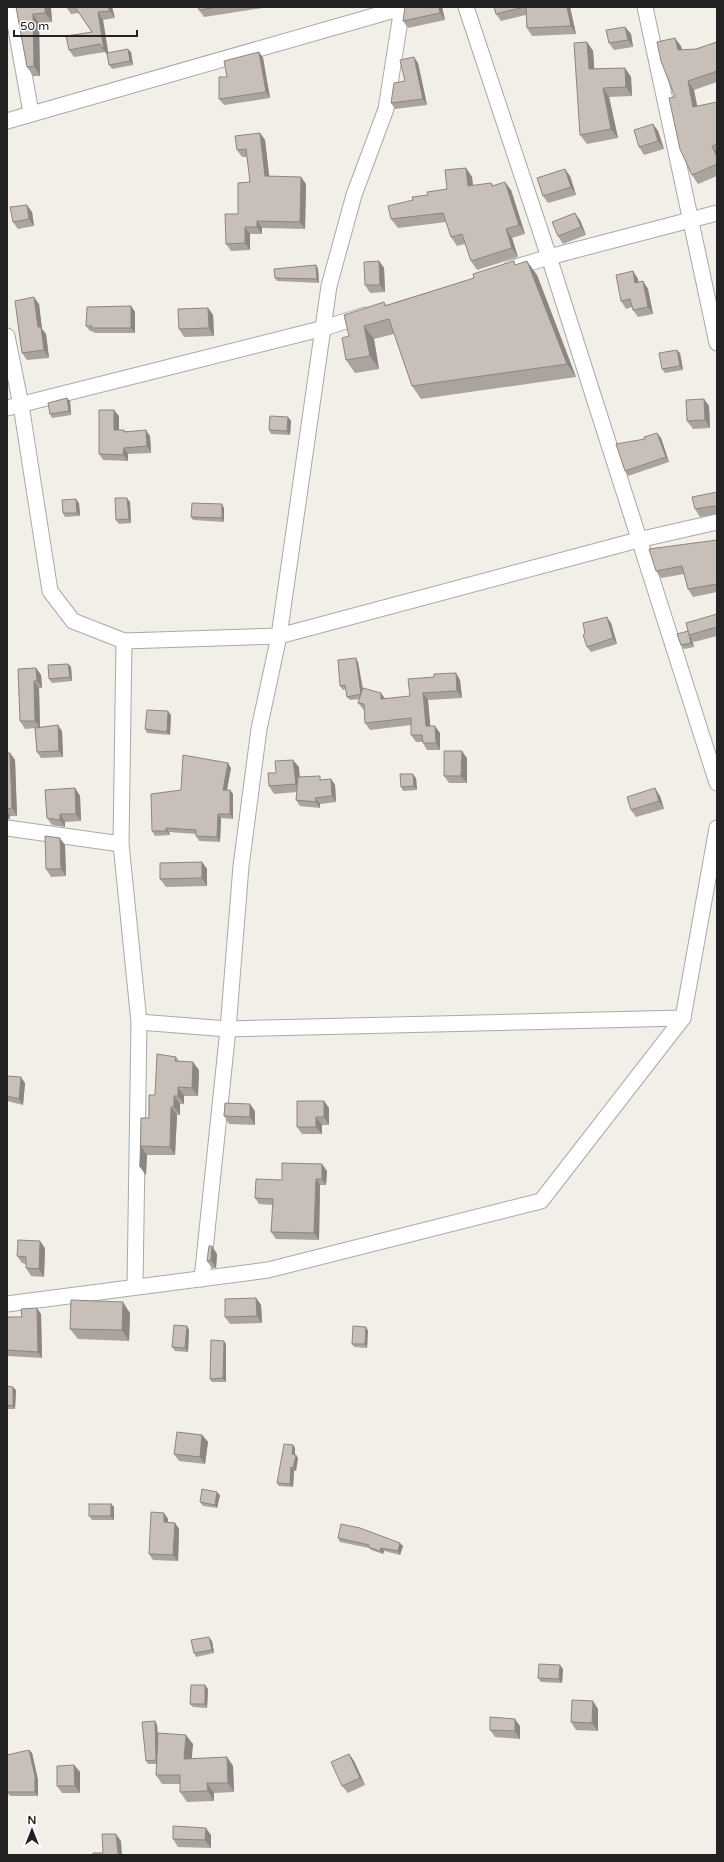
<svg xmlns="http://www.w3.org/2000/svg" width="724" height="1862" viewBox="0 0 724 1862" font-family="'Varela Round',sans-serif">
	<style>
		.lines { fill: none; stroke-linecap: round; stroke-linejoin: round }
		.street-casing { stroke: #a9a9a9; stroke-width: 17 }
		.street { stroke: #fff; stroke-width: 15 }
		.wall { fill: #aba49e }
		.shaded-wall { fill: #8b8681 }
		.building { fill: #c7bfb8; stroke: #8b8681 }
	</style>
	<rect width="100%" height="100%" fill="#f2efe9"/>
	<g class="lines">
		<defs>
			<g id="street">
				<polyline points="12,7 31,113"/>
				<polyline points="466,7 549,257 717,783"/>
				<polyline points="645,7 717,343"/>
				<polyline points="7,121 405,7"/>
				<polyline points="510,269 549,257 717,213"/>
				<polyline points="7,336 21,405 50,591 73,621 124,641 279,636 638,540 717,522"/>
				<polyline points="7,408 324,328 365,315"/>
				<polyline points="124,641 121,844 139,1022 135,1287"/>
				<polyline points="7,828 121,844"/>
				<polyline points="139,1022 228,1029 683,1018"/>
				<polyline points="202,1279 228,1029 241,866 259,729 279,636 329,286 354,195 386,109 402,8"/>
				<polyline points="7,1304 268,1270 541,1201 683,1018 717,828"/>
			</g>
		</defs>
		<!-- street casing -->
		<use href="#street" class="street-casing"/>
		<!-- street -->
		<use href="#street" class="street"/>
	</g>
	<!-- wall -->
	<g class="wall">
		<polygon points="16,7 50,7 51,8 52,22 39,23 40,76 33,76 27,67"/>
		<polygon points="66,7 112,7 115,18 103,20 108,52 131,52 133,65 112,69 109,65 107,55 105,52 74,57 69,50 92,32 79,13 71,14"/>
		<polygon points="198,7 263,7 263,8 204,17 199,10"/>
		<polygon points="442,7 445,20 408,28 403,21"/>
		<polygon points="494,7 570,7 576,34 532,36 527,28 526,15 501,21 496,14"/>
		<polygon points="625,27 631,34 633,47 614,50 609,43"/>
		<polygon points="587,42 593,51 594,69 625,68 631,77 632,96 609,97 618,138 587,144 580,135"/>
		<polygon points="717,42 717,82 694,90 697,106 717,102 717,176 698,184 692,175 675,97 681,46 682,50 696,49"/>
		<polygon points="259,52 263,58 270,98 224,105 219,99 227,77"/>
		<polygon points="418,63 427,105 395,109 391,103 405,81"/>
		<polygon points="653,124 658,131 664,149 644,155 639,147"/>
		<polygon points="260,133 265,140 269,176 306,184 305,229 262,228 262,234 250,234 250,250 231,251 226,244 238,214 250,182 247,157 242,157 237,150"/>
		<polygon points="466,168 472,177 473,186 491,183 493,185 511,190 525,234 512,238 518,257 477,270 471,261 465,244 457,246 451,237 446,222 398,228 391,219 413,200 428,195 447,189"/>
		<polygon points="570,176 576,195 548,203 543,196"/>
		<polygon points="32,212 34,226 18,229 13,222"/>
		<polygon points="580,220 586,235 563,244 558,236"/>
		<polygon points="379,261 384,268 385,292 370,293 365,285"/>
		<polygon points="316,265 318,269 319,283 277,281 275,278"/>
		<polygon points="517,265 537,275 576,377 421,399 412,386 394,334 374,339 379,369 355,373 346,360 349,336 384,302 386,305"/>
		<polygon points="633,271 638,279 638,282 643,281 648,289 653,314 638,317 633,310 632,307 626,309 621,301"/>
		<polygon points="39,304 42,329 46,334 49,358 27,360 22,353"/>
		<polygon points="131,306 135,312 135,333 95,333 94,332 90,331 86,326"/>
		<polygon points="208,308 213,315 214,336 184,337 179,329"/>
		<polygon points="680,353 683,370 665,373 662,369"/>
		<polygon points="704,399 709,406 710,428 693,429 687,421"/>
		<polygon points="70,401 71,415 52,418 50,414"/>
		<polygon points="119,416 119,430 150,436 151,453 128,454 128,461 103,460 99,454"/>
		<polygon points="288,417 291,421 290,435 271,434 269,430"/>
		<polygon points="657,433 661,438 669,462 628,476 625,471 645,439"/>
		<polygon points="717,492 717,514 700,517 695,509"/>
		<polygon points="130,502 131,523 119,524 116,520"/>
		<polygon points="79,503 80,516 65,517 63,513"/>
		<polygon points="224,508 224,522 193,520 191,517"/>
		<polygon points="717,540 717,592 693,597 688,589 684,574 661,578 656,571"/>
		<polygon points="717,614 717,636 694,642 692,639 694,647 684,649 681,645 688,631"/>
		<polygon points="611,623 617,644 591,652 587,647 585,634"/>
		<polygon points="358,662 363,689 385,699 410,696 434,677 456,673 460,680 462,698 428,700 430,726 440,733 440,750 427,750 423,743 423,742 416,742 411,735 411,725 370,730 365,723 364,710 363,709 358,703 360,699 350,700 347,697 346,689 343,690 340,686"/>
		<polygon points="68,664 71,667 72,681 52,683 49,679"/>
		<polygon points="36,668 41,675 42,688 39,688 40,727 62,731 63,757 41,758 37,752 35,728 25,729 20,721"/>
		<polygon points="171,715 170,735 147,733 145,729"/>
		<polygon points="7,753 10,753 15,760 17,816 10,816 10,819 7,820"/>
		<polygon points="467,758 467,783 449,783 444,776"/>
		<polygon points="299,767 299,777 323,780 331,779 335,785 336,802 320,804 320,808 300,806 296,800 297,792 274,794 269,786 276,773"/>
		<polygon points="231,768 227,790 230,790 233,794 233,819 221,818 220,842 199,841 196,836 196,834 169,832 170,835 155,836 152,831 181,790"/>
		<polygon points="416,778 417,790 403,791 401,787"/>
		<polygon points="75,788 80,796 81,821 65,822 65,827 52,825 47,818"/>
		<polygon points="660,796 664,809 636,817 631,810"/>
		<polygon points="65,845 66,876 51,877 46,869"/>
		<polygon points="202,862 207,869 207,886 166,887 160,879"/>
		<polygon points="176,1057 179,1061 199,1070 198,1096 184,1096 184,1104 180,1104 180,1115 177,1115 175,1155 147,1155 146,1175 140,1167 141,1118 149,1118 155,1095"/>
		<polygon points="7,1076 25,1083 23,1105 7,1101"/>
		<polygon points="324,1101 329,1108 329,1125 322,1125 322,1134 302,1134 297,1127"/>
		<polygon points="255,1111 255,1125 229,1124 224,1116"/>
		<polygon points="327,1171 326,1185 320,1185 319,1240 276,1239 271,1232 273,1205 259,1204 255,1198 282,1180"/>
		<polygon points="45,1248 44,1277 31,1276 26,1268 26,1264 22,1263 17,1256"/>
		<polygon points="217,1254 216,1268 212,1268 207,1261"/>
		<polygon points="256,1298 261,1305 262,1323 230,1324 225,1317"/>
		<polygon points="130,1313 129,1341 78,1339 70,1329"/>
		<polygon points="41,1314 42,1358 8,1356 7,1354 7,1317 22,1317"/>
		<polygon points="187,1326 189,1330 188,1352 175,1351 172,1347"/>
		<polygon points="366,1327 368,1331 367,1348 354,1347 352,1344"/>
		<polygon points="226,1344 226,1382 212,1382 210,1379"/>
		<polygon points="7,1386 16,1390 15,1409 7,1409"/>
		<polygon points="202,1435 208,1442 205,1464 179,1461 174,1454"/>
		<polygon points="293,1445 295,1448 295,1455 296,1455 298,1458 296,1471 294,1471 293,1487 279,1486 277,1483"/>
		<polygon points="220,1495 217,1508 203,1506 200,1502"/>
		<polygon points="111,1504 114,1507 114,1520 92,1520 89,1516"/>
		<polygon points="164,1513 168,1519 168,1523 175,1523 179,1529 178,1561 153,1560 149,1554"/>
		<polygon points="338,1538 403,1546 400,1555 384,1551 383,1554 371,1550 369,1548 340,1542"/>
		<polygon points="212,1641 214,1653 196,1657 194,1653"/>
		<polygon points="563,1669 562,1683 541,1682 538,1678"/>
		<polygon points="208,1689 207,1708 193,1707 190,1704"/>
		<polygon points="598,1709 598,1731 576,1730 571,1722"/>
		<polygon points="155,1721 157,1725 158,1734 193,1744 191,1759 227,1757 233,1766 234,1792 214,1793 214,1801 187,1802 180,1792 180,1784 162,1784 156,1775 156,1764 148,1764 146,1761"/>
		<polygon points="520,1726 520,1739 495,1737 490,1730"/>
		<polygon points="29,1750 32,1753 38,1780 38,1796 10,1796 7,1792"/>
		<polygon points="349,1754 354,1761 365,1785 348,1793 342,1786"/>
		<polygon points="74,1765 80,1772 80,1793 62,1793 57,1786"/>
		<polygon points="211,1835 211,1848 178,1847 173,1839"/>
	</g>
	<!-- shaded-wall -->
	<g class="shaded-wall">
		<polygon points="45,7 50,7 51,8 52,22 45,13"/>
		<polygon points="108,7 112,7 115,18 110,11"/>
		<polygon points="439,7 442,7 445,20 440,13"/>
		<polygon points="567,7 570,7 576,34 571,26"/>
		<polygon points="98,12 103,20 109,57 104,50"/>
		<polygon points="33,14 39,23 40,76 34,66"/>
		<polygon points="625,27 631,34 633,47 628,40"/>
		<polygon points="675,38 681,46 684,59 678,50"/>
		<polygon points="587,42 593,51 595,78 589,69"/>
		<polygon points="128,49 131,52 133,65 130,61"/>
		<polygon points="259,52 263,58 270,98 266,92"/>
		<polygon points="414,57 418,63 427,105 423,99"/>
		<polygon points="625,68 631,77 632,96 626,87"/>
		<polygon points="688,81 694,90 699,116 693,107"/>
		<polygon points="603,88 609,97 618,138 611,129"/>
		<polygon points="653,124 658,131 664,149 658,141"/>
		<polygon points="260,133 265,140 270,183 265,176"/>
		<polygon points="712,146 717,153 717,157"/>
		<polygon points="466,168 472,177 474,195 468,186"/>
		<polygon points="565,169 570,176 576,195 571,187"/>
		<polygon points="301,177 306,184 305,229 300,222"/>
		<polygon points="505,182 511,190 525,234 519,225"/>
		<polygon points="27,205 32,212 34,226 29,219"/>
		<polygon points="575,213 580,220 586,235 581,227"/>
		<polygon points="257,221 262,228 262,234 257,227"/>
		<polygon points="245,227 250,234 250,250 245,243"/>
		<polygon points="506,229 512,238 518,257 512,248"/>
		<polygon points="379,261 384,268 385,292 380,285"/>
		<polygon points="527,261 537,275 576,377 567,364"/>
		<polygon points="316,265 318,269 319,283 317,279"/>
		<polygon points="633,271 638,279 640,290 635,283"/>
		<polygon points="643,281 648,289 653,314 648,307"/>
		<polygon points="34,297 39,304 42,329 46,334 49,358 44,350 38,327"/>
		<polygon points="131,306 135,312 135,333 131,328"/>
		<polygon points="208,308 213,315 214,336 209,328"/>
		<polygon points="364,326 374,339 379,369 370,356"/>
		<polygon points="677,350 680,353 683,370 680,366"/>
		<polygon points="67,398 70,401 71,415 69,411"/>
		<polygon points="704,399 709,406 710,428 705,420"/>
		<polygon points="114,410 119,416 119,436 114,430"/>
		<polygon points="288,417 291,421 290,435 287,431"/>
		<polygon points="146,430 150,436 151,453 147,446"/>
		<polygon points="657,433 661,438 669,462 666,457"/>
		<polygon points="124,448 128,454 128,461 123,455"/>
		<polygon points="127,498 130,502 131,523 129,519"/>
		<polygon points="76,499 79,503 80,516 77,513"/>
		<polygon points="222,504 224,508 224,522 222,518"/>
		<polygon points="607,617 611,623 617,644 613,638"/>
		<polygon points="689,635 692,639 694,647 691,643"/>
		<polygon points="356,658 358,662 364,698 361,694"/>
		<polygon points="68,664 71,667 72,681 70,677"/>
		<polygon points="36,668 41,675 42,688 37,681"/>
		<polygon points="456,673 460,680 462,698 457,691"/>
		<polygon points="34,681 39,688 40,728 35,721"/>
		<polygon points="381,693 386,700 381,699"/>
		<polygon points="423,693 428,700 431,733 426,726"/>
		<polygon points="168,711 171,715 170,735 167,732"/>
		<polygon points="58,725 62,731 63,757 59,751"/>
		<polygon points="435,726 440,733 440,750 436,743"/>
		<polygon points="462,751 467,758 467,783 461,776"/>
		<polygon points="10,753 15,760 17,816 12,808"/>
		<polygon points="293,760 299,767 301,792 296,784"/>
		<polygon points="228,763 231,768 226,794 223,790"/>
		<polygon points="413,774 416,778 417,790 414,786"/>
		<polygon points="331,779 335,785 336,802 332,796"/>
		<polygon points="75,788 80,796 81,821 76,814"/>
		<polygon points="655,788 660,796 664,809 659,801"/>
		<polygon points="230,790 233,794 233,819 230,814"/>
		<polygon points="315,798 320,804 320,808 316,802"/>
		<polygon points="7,811 10,816 10,819 7,814"/>
		<polygon points="60,814 65,822 65,827 60,820"/>
		<polygon points="218,814 221,818 220,842 217,837"/>
		<polygon points="166,828 169,832 170,835 166,831"/>
		<polygon points="60,838 65,845 66,876 61,869"/>
		<polygon points="202,862 207,869 207,886 202,878"/>
		<polygon points="193,1062 199,1070 198,1096 192,1088"/>
		<polygon points="21,1077 25,1083 23,1105 19,1099"/>
		<polygon points="178,1087 184,1096 184,1104 178,1096"/>
		<polygon points="174,1096 180,1104 180,1115 174,1107"/>
		<polygon points="324,1101 329,1108 329,1125 324,1117"/>
		<polygon points="250,1104 255,1111 255,1125 250,1117"/>
		<polygon points="171,1107 177,1115 175,1155 170,1147"/>
		<polygon points="316,1117 322,1125 322,1134 316,1127"/>
		<polygon points="141,1146 147,1155 146,1175 140,1167"/>
		<polygon points="322,1164 327,1171 326,1185 322,1179"/>
		<polygon points="316,1179 320,1185 319,1240 314,1233"/>
		<polygon points="40,1241 45,1248 44,1277 39,1269"/>
		<polygon points="212,1246 217,1254 216,1268 211,1260"/>
		<polygon points="256,1298 261,1305 262,1323 257,1316"/>
		<polygon points="123,1302 130,1313 129,1341 122,1330"/>
		<polygon points="37,1308 41,1314 42,1358 38,1352"/>
		<polygon points="187,1326 189,1330 188,1352 185,1348"/>
		<polygon points="366,1327 368,1331 367,1348 365,1344"/>
		<polygon points="224,1341 226,1344 226,1382 223,1378"/>
		<polygon points="13,1387 16,1390 15,1409 13,1406"/>
		<polygon points="202,1435 208,1442 205,1464 200,1457"/>
		<polygon points="293,1445 295,1448 295,1458 292,1454"/>
		<polygon points="296,1455 298,1458 296,1471 293,1468"/>
		<polygon points="291,1467 294,1471 293,1487 290,1484"/>
		<polygon points="217,1492 220,1495 217,1508 215,1505"/>
		<polygon points="111,1504 114,1507 114,1520 111,1516"/>
		<polygon points="164,1513 168,1519 168,1528 164,1522"/>
		<polygon points="175,1523 179,1529 178,1561 173,1555"/>
		<polygon points="400,1543 403,1546 400,1555 398,1551"/>
		<polygon points="381,1548 384,1551 383,1554 380,1551"/>
		<polygon points="209,1637 212,1641 214,1653 212,1650"/>
		<polygon points="560,1665 563,1669 562,1683 559,1679"/>
		<polygon points="205,1685 208,1689 207,1708 205,1704"/>
		<polygon points="593,1701 598,1709 598,1731 592,1723"/>
		<polygon points="515,1719 520,1726 520,1739 515,1731"/>
		<polygon points="155,1721 157,1725 159,1764 156,1760"/>
		<polygon points="186,1735 193,1744 191,1768 184,1759"/>
		<polygon points="29,1750 32,1753 38,1780 38,1796 35,1792"/>
		<polygon points="349,1754 354,1761 365,1785 360,1778"/>
		<polygon points="227,1757 233,1766 234,1792 228,1783"/>
		<polygon points="74,1765 80,1772 80,1793 75,1786"/>
		<polygon points="207,1783 214,1793 214,1801 208,1791"/>
		<polygon points="206,1828 211,1835 211,1848 205,1840"/>
		<polygon points="116,1834 121,1841 122,1855 119,1855 118,1853"/>
	</g>
	<!-- building -->
	<g class="building">
		<polygon points="16,7 45,7 45,13 33,14 34,66 27,67"/>
		<polygon points="75,7 108,7 110,11 98,12 104,50 100,44 69,50 66,36 92,32"/>
		<polygon points="198,7 218,7 199,10"/>
		<polygon points="405,7 439,7 440,13 403,21"/>
		<polygon points="494,7 524,7 496,14"/>
		<polygon points="526,7 567,7 571,26 527,28"/>
		<polygon points="625,27 628,40 609,43 606,30"/>
		<polygon points="675,38 678,50 696,49 717,42 717,71 688,81 693,107 717,102 717,144 712,146 717,157 717,164 692,175 680,149 669,98 675,97 661,61 657,42"/>
		<polygon points="587,42 589,69 625,68 626,87 603,88 611,129 580,135 574,43"/>
		<polygon points="128,49 130,61 109,65 107,53"/>
		<polygon points="259,52 266,92 219,99 219,77 227,77 224,61"/>
		<polygon points="414,57 423,99 391,103 394,83 405,81 400,60"/>
		<polygon points="653,124 658,141 639,147 634,130"/>
		<polygon points="260,133 265,176 301,177 300,222 257,221 257,227 245,227 245,243 226,244 225,214 238,214 238,183 250,182 246,149 237,150 235,136"/>
		<polygon points="466,168 468,186 491,183 492,186 505,182 519,225 506,229 512,248 471,261 462,234 451,237 443,213 391,219 388,206 413,200 412,197 428,195 427,192 447,189 445,170"/>
		<polygon points="565,169 571,187 543,196 537,178"/>
		<polygon points="27,205 29,219 13,222 10,207"/>
		<polygon points="575,213 581,227 558,236 552,222"/>
		<polygon points="379,261 380,285 365,285 364,262"/>
		<polygon points="514,261 515,265 527,261 567,364 412,386 389,319 364,326 370,356 346,360 342,338 349,336 344,315 384,302 385,306 474,278 473,274"/>
		<polygon points="316,265 317,279 275,278 274,269"/>
		<polygon points="633,271 635,283 643,281 648,307 633,310 630,299 621,301 616,275"/>
		<polygon points="34,297 38,327 41,327 44,350 22,353 15,301"/>
		<polygon points="131,306 131,328 91,328 92,326 86,326 87,307"/>
		<polygon points="208,308 209,328 179,329 178,309"/>
		<polygon points="677,350 680,366 662,369 659,353"/>
		<polygon points="67,398 69,411 50,414 48,403"/>
		<polygon points="704,399 705,420 687,421 686,400"/>
		<polygon points="99,410 114,410 114,430 124,430 124,432 146,430 147,446 124,448 123,455 99,454"/>
		<polygon points="270,416 288,417 287,431 269,430"/>
		<polygon points="657,433 666,457 625,471 616,444 645,439 644,437"/>
		<polygon points="717,492 717,508 714,506 695,509 692,497"/>
		<polygon points="115,498 127,498 129,519 116,520"/>
		<polygon points="76,499 77,513 63,513 62,500"/>
		<polygon points="192,503 222,504 222,518 191,517"/>
		<polygon points="717,540 717,584 688,589 682,566 656,571 649,549"/>
		<polygon points="717,614 717,627 689,635 686,623"/>
		<polygon points="607,617 613,638 587,647 583,635 585,634 583,623"/>
		<polygon points="688,631 691,643 681,645 677,634"/>
		<polygon points="356,658 361,694 347,697 345,685 340,686 338,660"/>
		<polygon points="68,664 70,677 49,679 48,665"/>
		<polygon points="36,668 37,681 34,681 35,721 20,721 18,669"/>
		<polygon points="456,673 457,691 423,693 426,726 435,726 436,743 423,743 422,735 411,735 411,718 365,723 364,704 358,703 363,688 381,693 381,699 410,696 408,679 434,677 434,674"/>
		<polygon points="147,710 168,711 167,732 145,729"/>
		<polygon points="58,725 59,751 37,752 35,728"/>
		<polygon points="444,751 462,751 461,776 444,776"/>
		<polygon points="7,753 10,753 12,808 7,809"/>
		<polygon points="183,755 228,763 223,790 230,790 230,814 218,814 217,837 196,836 196,830 166,828 166,831 152,831 151,794 181,790"/>
		<polygon points="293,760 296,784 269,786 268,773 276,773 275,761"/>
		<polygon points="400,774 413,774 414,786 401,787"/>
		<polygon points="320,776 320,780 331,779 332,796 315,798 316,802 296,800 298,777"/>
		<polygon points="75,788 76,814 60,814 60,820 47,818 45,790"/>
		<polygon points="655,788 659,801 631,810 627,797"/>
		<polygon points="45,836 60,838 61,869 46,869"/>
		<polygon points="202,862 202,878 160,879 160,863"/>
		<polygon points="157,1054 176,1057 175,1061 193,1062 192,1088 178,1087 178,1096 174,1096 174,1107 171,1107 170,1147 141,1146 140,1167 141,1118 149,1118 149,1095 155,1095"/>
		<polygon points="7,1076 21,1077 19,1099 7,1096"/>
		<polygon points="297,1101 324,1101 324,1117 316,1117 316,1127 297,1127"/>
		<polygon points="225,1103 250,1104 250,1117 224,1116"/>
		<polygon points="282,1163 322,1164 322,1179 316,1179 314,1233 271,1232 273,1199 255,1198 256,1179 282,1180"/>
		<polygon points="18,1240 40,1241 39,1269 26,1268 26,1257 17,1256"/>
		<polygon points="209,1246 212,1246 211,1260 207,1261"/>
		<polygon points="256,1298 257,1316 225,1317 225,1299"/>
		<polygon points="71,1300 123,1302 122,1330 70,1329"/>
		<polygon points="37,1308 38,1352 7,1350 7,1317 22,1317 21,1309"/>
		<polygon points="174,1325 187,1326 185,1348 172,1347"/>
		<polygon points="353,1326 366,1327 365,1344 352,1344"/>
		<polygon points="211,1340 224,1341 223,1378 210,1379"/>
		<polygon points="7,1386 13,1387 13,1406 7,1405"/>
		<polygon points="177,1432 202,1435 200,1457 174,1454"/>
		<polygon points="284,1444 293,1445 292,1454 296,1455 293,1468 291,1467 290,1484 277,1483"/>
		<polygon points="202,1489 217,1492 215,1505 200,1502"/>
		<rect x="89" y="1504" width="22" height="12"/>
		<polygon points="151,1512 164,1513 164,1522 175,1523 173,1555 149,1554"/>
		<polygon points="341,1524 360,1528 400,1543 398,1551 381,1548 380,1551 368,1547 369,1545 338,1538"/>
		<polygon points="209,1637 212,1650 194,1653 191,1640"/>
		<polygon points="539,1664 560,1665 559,1679 538,1678"/>
		<polygon points="191,1685 205,1685 205,1704 190,1704"/>
		<polygon points="572,1700 593,1701 592,1723 571,1722"/>
		<polygon points="490,1717 515,1719 515,1731 490,1730"/>
		<polygon points="155,1721 156,1760 146,1761 142,1722"/>
		<polygon points="158,1733 186,1735 184,1759 227,1757 228,1783 207,1783 208,1791 180,1792 180,1775 156,1775"/>
		<polygon points="29,1750 35,1776 35,1792 7,1792 7,1755"/>
		<polygon points="349,1754 360,1778 342,1786 331,1762"/>
		<polygon points="74,1765 75,1786 57,1786 57,1766"/>
		<polygon points="173,1826 206,1828 205,1840 173,1839"/>
		<polygon points="102,1834 116,1834 118,1853 119,1853 119,1855 93,1855 93,1853 103,1853"/>
	</g>
	<!-- border -->
	<rect width="724" height="1862" fill="none" stroke="#222222" stroke-width="16"/>
	<!-- north arrow -->
	<g transform="translate(32 1830)" stroke="#ffffff" stroke-width="3" paint-order="stroke">
	<path d="M0-3L7 15L0 10L-7 15Z" fill="#222222"/>
	<text y="-6" font-size="11" font-weight="bold" text-anchor="middle" fill="#222222">N</text>
	</g>
	<!-- scale -->
	<path d="M14 30v6h123v-6" fill="none" stroke="#222222" stroke-width="2"/>
	<text x="20" y="30" font-size="12" fill="#222222" stroke="#ffffff" stroke-width="3" paint-order="stroke">50 m</text>
</svg>
